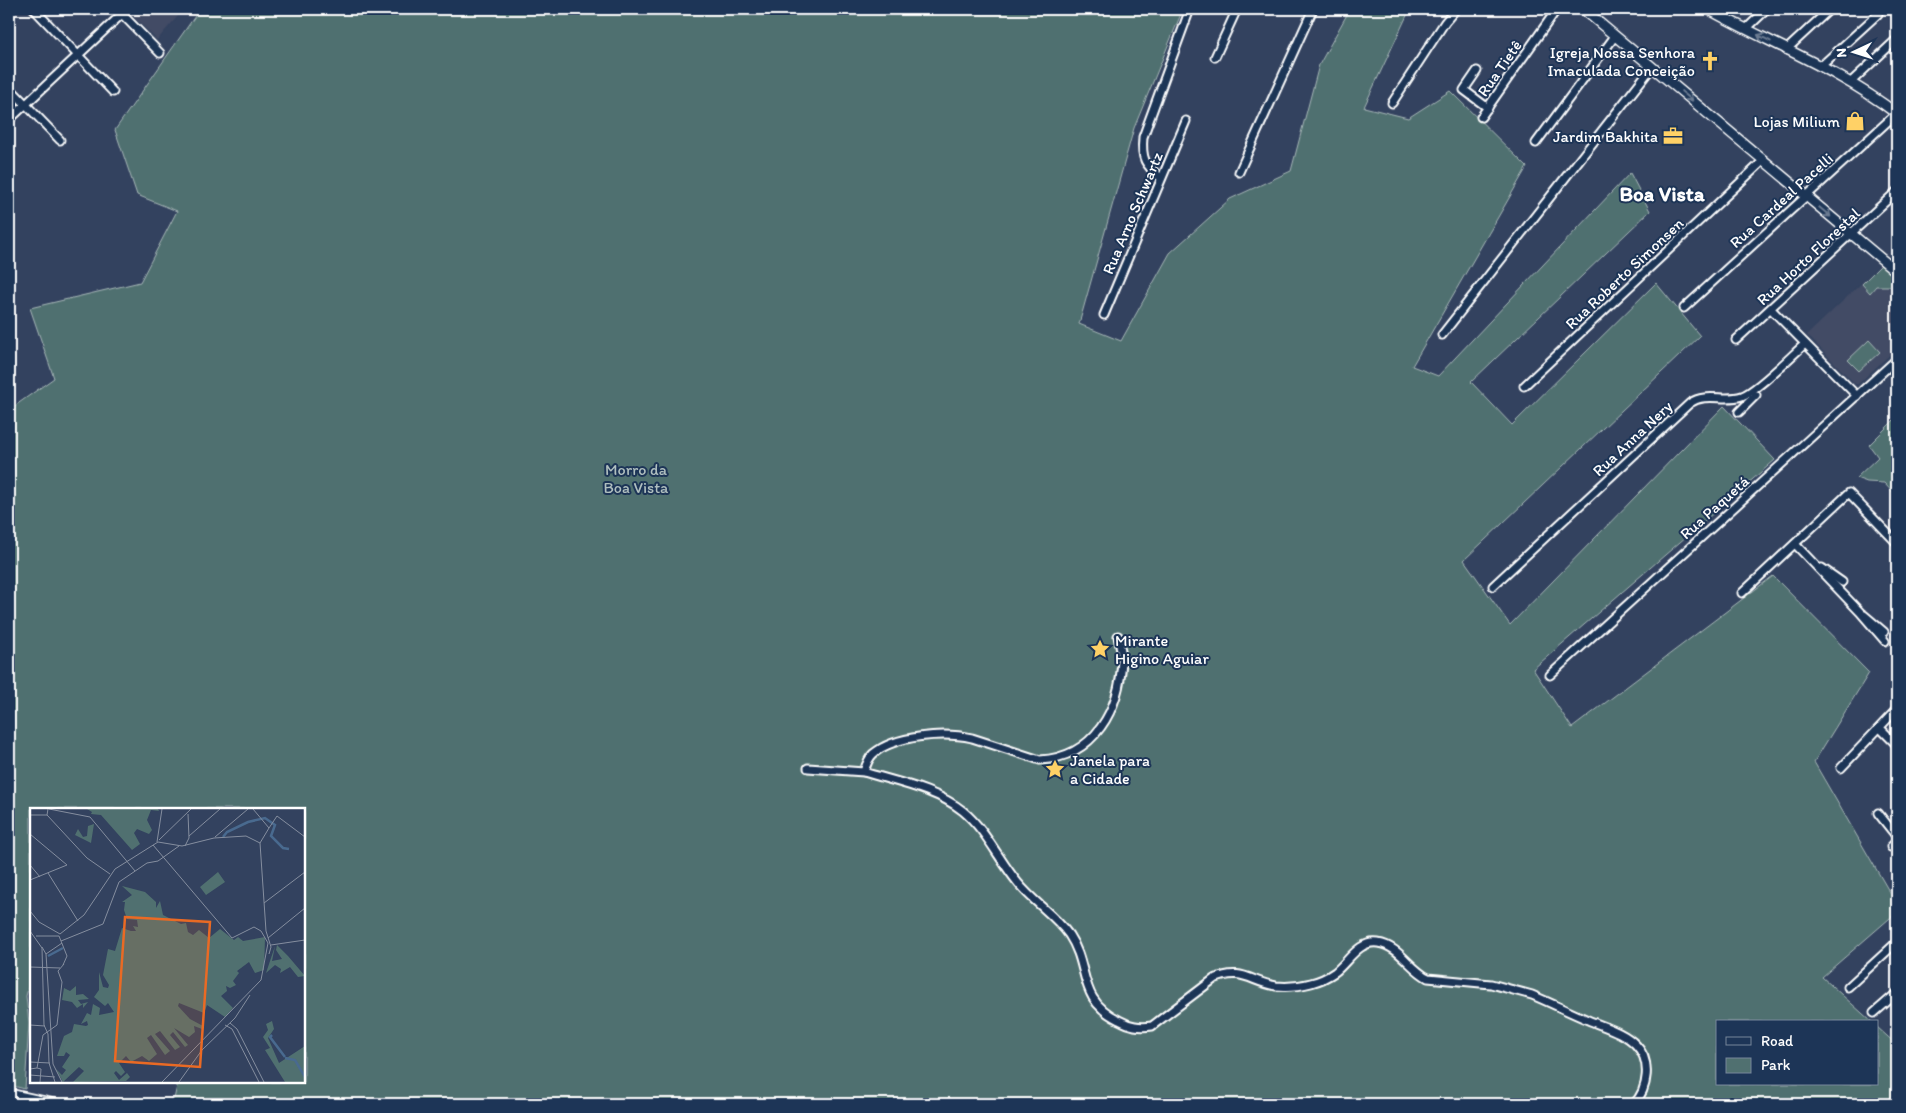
<svg xmlns="http://www.w3.org/2000/svg" width="1906" height="1113" viewBox="0 0 1906 1113" font-family="Itim,sans-serif">
	<style>
		.built { fill: #424b65 }
		.green { fill: #507070; stroke: #a8b8b8 }
		.lines { fill: none; stroke-linecap: round; stroke-linejoin: round }
		.minor-casing { stroke: #fff; stroke-width: 11 }
		.major-casing { stroke: #fff; stroke-width: 12 }
		.minor { stroke: #1d3557; stroke-width: 7 }
		.major { stroke: #1d3557; stroke-width: 9 }
		.oneway { stroke: #6c7c92 }
		.labels { text-anchor: middle; stroke-width: 4; stroke-linejoin: round; paint-order: stroke }
		.poi-label { font-size: 16px; fill: #fff; stroke: #1d3557; text-anchor: end }
		.street-label { font-size: 16px; fill: #fff; stroke: #1d3557 }
		.park-label { font-size: 16px; fill: #b0bfbf; stroke: #1d3557 }
		.district-label { font-size: 21px; font-weight: bold; fill: #fff; stroke: #1d3557 }
		.inset-river { fill: none; stroke: #496a8f; stroke-width: 2.5 }
		.inset-road { fill: none; stroke: #858e9f; stroke-width: 1 }
		.view { fill: #ea6a24; fill-opacity: 0.15; stroke: #ea6a24; stroke-width: 2.5 }
		.inset-edge { fill: none; stroke: #fff; stroke-width: 2.5 }
	</style>
	<rect width="100%" height="100%" fill="#33425f"/>
	<filter id="ink" filterUnits="userSpaceOnUse"><feTurbulence type="fractalNoise" baseFrequency=".02" numOctaves="2"/><feDisplacementMap in="SourceGraphic" scale="10" xChannelSelector="R" yChannelSelector="G"/><feConvolveMatrix kernelMatrix="1 2 1 2 8 2 1 2 1" color-interpolation-filters="sRGB"/></filter>
	<g filter="url(#ink)">
		<!-- built -->
		<g class="built">
			<polygon points="126,9 184,9 157,40"/>
			<polygon points="1883,263 1897,276 1897,348 1858,384 1855,384 1807,335"/>
		</g>
		<!-- green -->
		<g class="green">
			<polygon points="200,9 1183,9 1134,128 1079,324 1121,341 1170,253 1230,199 1291,171 1319,65 1350,9 1410,9 1364,107 1408,118 1450,91 1527,167 1412,366 1438,376 1630,173 1650,211 1471,382 1512,425 1656,283 1700,336 1464,560 1510,625 1724,406 1775,460 1533,669 1572,728 1773,576 1869,673 1814,762 1897,905 1897,912 1822,977 1872,1022 1717,1022 1717,1084 1877,1084 1877,1027 1897,1045 1897,1104 169,1104 174,1099 178,1082 304,1082 304,809 31,809 31,978 26,996 29,1023 25,1089 9,1085 9,410 54,378 30,308 140,282 177,211 137,195 115,130"/>
			<polygon points="1883,263 1897,276 1897,291 1892,286 1876,286 1870,293 1862,284"/>
			<polygon points="1869,340 1880,352 1859,371 1848,360"/>
			<polygon points="1897,417 1897,497 1884,483 1867,482 1856,478 1878,457 1869,445"/>
		</g>
		<g class="lines">
			<defs>
				<g id="minor">
					<polyline points="34,9 113,92"/>
					<polyline points="117,9 160,53"/>
					<polyline points="1746,29 1767,9"/>
					<polyline points="1786,50 1830,9"/>
					<polyline points="1215,57 1237,9"/>
					<polyline points="1820,67 1878,14"/>
					<polyline points="1477,71 1464,90 1488,108"/>
					<polyline points="1851,82 1897,39"/>
					<polyline points="9,87 60,140"/>
					<polyline points="1392,103 1445,22 1456,9"/>
					<polyline points="1481,117 1557,9"/>
					<polyline points="9,120 122,14"/>
					<polyline points="1536,143 1615,36"/>
					<polyline points="1239,172 1313,9"/>
					<path d="M 1161,178 C 1145,165 1141,159 1143,137 L 1190,9"/>
					<polyline points="1684,308 1897,113"/>
					<polyline points="1771,309 1857,396"/>
					<polyline points="1104,315 1186,121"/>
					<polyline points="1442,335 1652,67"/>
					<polyline points="1736,340 1897,191"/>
					<polyline points="1524,386 1764,160"/>
					<polyline points="1739,412 1756,395"/>
					<polyline points="1795,544 1860,612 1885,641"/>
					<polyline points="1822,568 1842,582"/>
					<path d="M 1493,586 L 1690,403 C 1706,392 1725,402 1742,396 C 1757,391 1792,355 1805,344"/>
					<polyline points="1742,593 1849,493 1897,543"/>
					<polyline points="1864,615 1884,632"/>
					<path d="M 1118,636 C 1119,643 1122,652 1122,659 C 1120,709 1095,757 1040,760 L 972,738 C 945,732 895,735 873,754 C 868,759 866,765 864,772 C 896,782 936,789 963,811 C 986,830 999,860 1018,883 C 1033,902 1055,915 1069,935 C 1091,968 1076,999 1119,1020 C 1130,1026 1139,1028 1152,1026 L 1214,979 C 1243,967 1250,982 1276,986 C 1288,987 1300,986 1311,983 C 1319,981 1328,977 1335,972 C 1348,962 1359,940 1378,943 C 1399,946 1410,969 1428,978 L 1491,984 L 1532,995 C 1551,1003 1569,1012 1588,1020 C 1604,1027 1624,1032 1636,1045 C 1652,1061 1648,1089 1634,1104"/>
					<polyline points="1550,675 1897,359"/>
					<polyline points="1880,728 1897,745"/>
					<polyline points="808,768 864,772"/>
					<polyline points="1841,768 1897,709"/>
					<polyline points="1878,813 1897,837"/>
					<polyline points="1891,847 1897,841"/>
					<polyline points="1848,987 1897,942"/>
					<polyline points="1874,1013 1897,993"/>
					<polyline points="9,1093 59,1104"/>
				</g>
				<g id="major">
					<polyline points="1583,9 1897,272"/>
					<path d="M 1708,9 C 1771,44 1840,70 1897,114"/>
				</g>
			</defs>
			<!-- minor casing -->
			<use href="#minor" class="minor-casing"/>
			<!-- major casing -->
			<use href="#major" class="major-casing"/>
			<!-- minor -->
			<use href="#minor" class="minor"/>
			<!-- major -->
			<use href="#major" class="major"/>
		</g>
		<!-- one-way arrows -->
		<defs><path id="oneway-shaft" d="M-6 0H5M1.5-3L5.5 0L1.5 3" fill="none" stroke-width="1.6" stroke-linecap="round" stroke-linejoin="round" transform="scale(1.25)"/></defs>
		<g class="oneway">
			<use href="#oneway-shaft" transform="translate(1764 38) rotate(-153)"/>
			<use href="#oneway-shaft" transform="translate(1687 96) rotate(40)"/>
			<use href="#oneway-shaft" transform="translate(1825 212) rotate(40)"/>
		</g>
	</g>
	<!-- icons -->
	<defs>
		<symbol id="church-bare" viewBox="-9 -9 18 18"><path d="M-1.2-6h2.4v3.5h3.3v2.4h-3.3V6h-2.4V-.1h-3.3v-2.4h3.3Z" fill="#ffd166" stroke="#1d3557" stroke-width="2.5" paint-order="stroke"/></symbol>
		<symbol id="shop-bare" viewBox="-9 -9 18 18"><path d="M-5-2.5h2.3a2.7 3.5 0 0 1 5.4 0H5L5.5 6h-11ZM-1.5-2.5h3a1.5 2.3 0 0 0-3 0Z" fill="#ffd166" stroke="#1d3557" stroke-width="2.5" paint-order="stroke"/></symbol>
		<symbol id="office-bare" viewBox="-9 -9 18 18"><path d="M-6-3h4V-5.5h4V-3h4V5H-6ZM-1-4.5V-3h2v-1.5ZM-6 0V1H6V0Z" fill="#ffd166" stroke="#1d3557" stroke-width="2.5" paint-order="stroke"/></symbol>
		<symbol id="sight-bare" viewBox="-9 -9 18 18"><path d="M0-6L1.8-2.2L6-1.7L2.9 1.2L3.7 5.4L0 3.3L-3.7 5.4L-2.9 1.2L-6-1.7L-1.8-2.2Z" fill="#ffd166" stroke="#1d3557" stroke-width="2.5" paint-order="stroke"/></symbol>
	</defs>
	<g fill-rule="evenodd">
		<use href="#church-bare" x="1696" y="47" width="28" height="28"/>
		<use href="#shop-bare" x="1841" y="107" width="28" height="28"/>
		<use href="#office-bare" x="1659" y="122" width="28" height="28"/>
		<use href="#sight-bare" x="1086" y="635" width="28" height="28"/>
		<use href="#sight-bare" x="1041" y="755" width="28" height="28"/>
	</g>
	<g class="labels">
		<!-- poi labels -->
		<g class="poi-label">
			<text x="1695" y="58">Igreja Nossa Senhora<tspan x="1695" dy="18">Imaculada Conceição</tspan></text>
			<text x="1840" y="127">Lojas Milium</text>
			<text x="1658" y="142">Jardim Bakhita</text>
			<text x="1115" y="646" text-anchor="start">Mirante<tspan x="1115" dy="18">Higino Aguiar</tspan></text>
			<text x="1070" y="766" text-anchor="start">Janela para<tspan x="1070" dy="18">a Cidade</tspan></text>
		</g>
		<!-- street labels -->
		<g class="street-label">
			<text transform="translate(1499 68) rotate(-55)" y="6">Rua Tietê</text>
			<text transform="translate(1781 200) rotate(-42)" y="6">Rua Cardeal Pacelli</text>
			<text transform="translate(1132 213) rotate(-67)" y="6">Rua Arno Schwartz</text>
			<text transform="translate(1808 256) rotate(-43)" y="6">Rua Horto Florestal</text>
			<text transform="translate(1624 273) rotate(-43)" y="6">Rua Roberto Simonsen</text>
			<text transform="translate(1632 438) rotate(-43)" y="6">Rua Anna Nery</text>
			<text transform="translate(1714 507) rotate(-42)" y="6">Rua Paquetá</text>
		</g>
		<!-- park labels -->
		<g class="park-label">
			<text x="636" y="475">Morro da<tspan x="636" dy="18">Boa Vista</tspan></text>
		</g>
		<!-- district labels -->
		<g class="district-label">
			<text x="1662" y="201">Boa Vista</text>
		</g>
	</g>
	<!-- overview -->
	<g transform="translate(30 808)">
		<rect width="275" height="275" fill="#33425f"/>
		<path d="M 57,1 L 128,1 L 129,3 L 121,2 L 117,12 L 122,22 L 119,26 L 107,21 L 104,25 L 110,36 L 102,42 L 71,7 L 61,6 L 62,4 ZM 64,16 L 61,35 L 45,27 L 48,21 L 53,29 L 57,28 L 58,18 ZM 188,64 L 195,74 L 176,87 L 170,79 ZM 92,78 L 115,84 L 126,94 L 126,100 L 130,93 L 133,107 L 151,116 L 156,115 L 158,124 L 163,127 L 169,122 L 179,130 L 190,121 L 204,132 L 208,129 L 213,133 L 235,129 L 234,162 L 225,165 L 219,154 L 207,163 L 209,165 L 203,173 L 206,177 L 200,180 L 196,178 L 197,183 L 191,188 L 203,200 L 195,209 L 177,197 L 174,205 L 149,195 L 148,198 L 160,211 L 173,218 L 172,221 L 164,218 L 165,224 L 159,229 L 144,220 L 158,237 L 155,239 L 143,224 L 140,227 L 150,239 L 145,242 L 130,223 L 125,226 L 140,243 L 135,247 L 121,227 L 117,230 L 127,246 L 119,253 L 112,248 L 101,254 L 96,248 L 89,255 L 95,264 L 91,268 L 86,263 L 89,260 L 84,265 L 89,272 L 97,265 L 100,269 L 96,273 L 43,274 L 54,263 L 49,259 L 33,274 L 26,261 L 32,267 L 36,262 L 32,259 L 40,247 L 36,244 L 34,248 L 27,248 L 34,228 L 42,224 L 44,216 L 56,218 L 58,217 L 57,213 L 51,216 L 57,205 L 61,207 L 63,196 L 70,200 L 69,207 L 84,204 L 78,195 L 75,198 L 64,189 L 69,182 L 69,164 L 73,179 L 78,180 L 79,177 L 73,167 L 78,141 L 85,143 L 92,120 L 101,123 L 106,123 L 103,118 L 108,119 L 107,112 L 97,111 L 94,102 L 95,94 L 92,94 L 102,87 ZM 247,137 L 258,148 L 275,168 L 268,169 L 260,159 L 250,165 L 251,161 L 245,157 L 236,165 L 245,138 L 242,153 L 252,151 L 246,142 ZM 46,178 L 46,187 L 53,186 L 59,191 L 48,192 L 51,196 L 58,194 L 53,200 L 53,196 L 47,200 L 42,194 L 32,192 L 34,180 L 40,183 ZM 242,213 L 244,221 L 238,230 L 249,255 L 275,238 L 275,274 L 255,274 L 235,242 L 240,240 L 233,229 L 238,222 L 236,216 Z" fill="#507070"/>
		<path class="inset-river" d="M 193,29 L 197,24 L 218,14 L 235,10 L 245,17 L 241,28 L 253,40 L 259,41M 18,148 L 33,140M 242,227 L 240,229 L 255,249M 255,250 L 265,252 L 275,269"/>
		<path class="inset-road" d="M 19,1 L 60,9 L 105,63M 223,1 L 239,20 L 230,35M 0,7 L 17,7 L 18,1M 17,7 L 57,50 L 80,66M 239,20 L 247,8 L 275,29M 0,26 L 37,57 L 0,72M 159,28 L 190,1M 185,29 L 218,1M 129,32 L 161,1M 127,34 L 132,1M 230,35 L 236,123 L 241,139 L 239,146M 123,37 L 202,130 L 224,119 L 231,123 L 238,135 L 231,172 L 132,274M 155,38 L 159,30 L 158,6M 0,57 L 10,69M 18,65 L 48,113M 234,95 L 275,64M 0,103 L 9,114 L 30,126 L 54,107 L 85,61 L 128,34 L 152,38 L 184,30 L 216,28 L 230,35M 0,123 L 12,140 L 14,217 L 18,226 L 19,255 L 25,274M 6,128 L 29,128 L 37,148 L 33,157M 238,130 L 275,100M 31,133 L 73,116 L 89,74 L 117,55 L 128,53 L 149,38M 241,137 L 275,132M 12,139 L 16,146 L 23,256 L 32,274M 16,146 L 32,135M 0,156 L 0,129M 0,159 L 30,160M 200,215 L 207,221 L 234,274M 0,217 L 15,218M 195,217 L 202,221 L 229,274M 0,254 L 20,255M 7,260 L 11,261 L 10,274M 0,261 L 7,260 L 13,227 L 27,217 L 32,174 L 28,163 L 34,156M 0,267 L 25,269M 149,274 L 172,242 L 205,210 L 220,187"/>
		<path class="view" d="M 95,109 L 180,114 L 170,259 L 85,253 Z"/>
		<rect width="275" height="275" class="inset-edge"/>
	</g>
	<!-- margin -->
	<rect width="1906" height="1113" fill="none" stroke="#1d3557" stroke-width="30"/>
	<rect x="15" y="15" width="1876" height="1083" fill="none" stroke="#fff" stroke-width="2" filter="url(#ink)"/>
	<!-- legend -->
	<rect x="1716" y="1020" width="162" height="65" fill="#1d3557" stroke="#77869a"/>
	<rect x="1726" y="1037" width="25" height="8" fill="#1d3557" stroke="#77869a"/>
	<text x="1761" y="1046" font-size="15" fill="#ffffff">Road</text>
	<rect x="1726" y="1058" width="25" height="15" fill="#507070" stroke="#77869a"/>
	<text x="1761" y="1070" font-size="15" fill="#ffffff">Park</text>
	<!-- north arrow -->
	<g transform="translate(1854 52) rotate(266)" stroke="#1d3557" stroke-width="4" paint-order="stroke">
	<path d="M0-4L9 19L0 12L-9 19Z" fill="#ffffff"/>
	<text y="-8" font-size="14" font-weight="bold" text-anchor="middle" fill="#ffffff">N</text>
	</g>
</svg>
